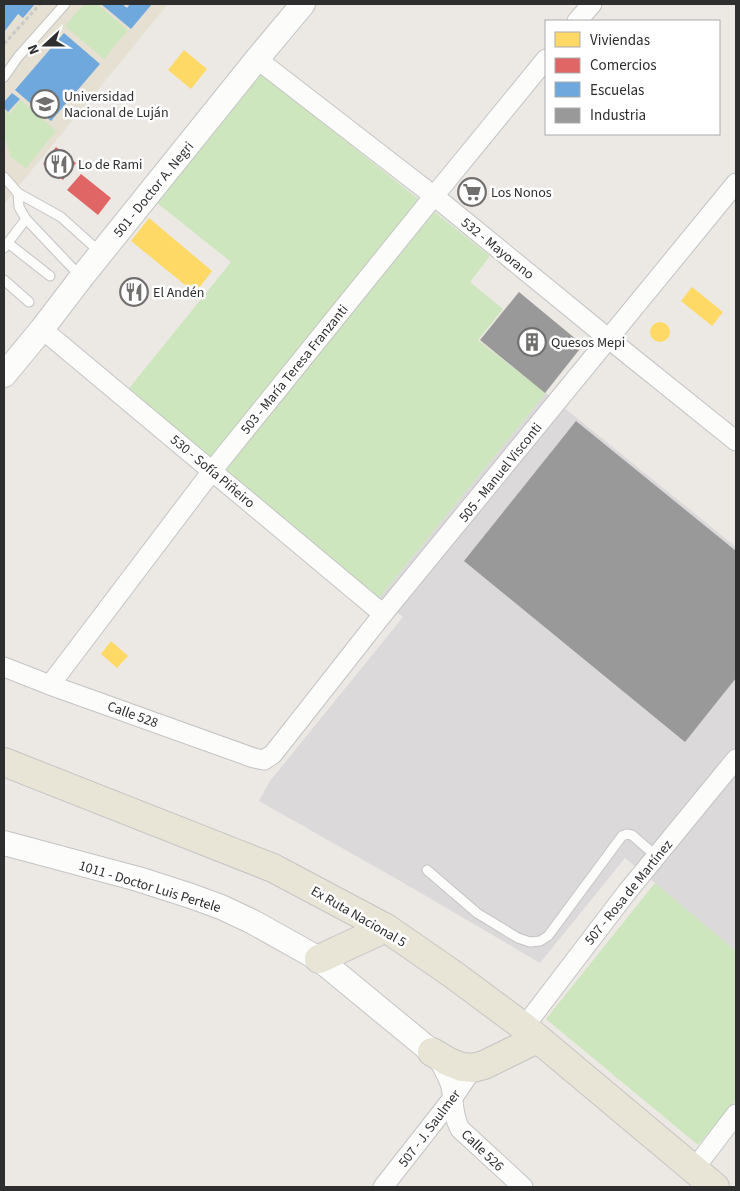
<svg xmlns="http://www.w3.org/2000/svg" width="740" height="1191" viewBox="0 0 740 1191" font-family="'Source Sans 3',sans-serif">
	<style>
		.industrial { fill: #dcd9db }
		.education { fill: #e6e0d3 }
		.green { fill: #cee6be }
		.homes { fill: #ffd966 }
		.shops { fill: #e06666 }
		.schools { fill: #6fa8dc }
		.industry { fill: #999 }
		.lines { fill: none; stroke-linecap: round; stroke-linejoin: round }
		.service-casing { stroke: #c5c4c5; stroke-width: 11 }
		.minor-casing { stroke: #c5c4c5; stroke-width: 21 }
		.tertiary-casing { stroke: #c5c4c5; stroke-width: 26 }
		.primary-casing { stroke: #c6c5c4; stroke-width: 30 }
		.path { stroke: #c9c9c8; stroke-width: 3; stroke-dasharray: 4 2.5; stroke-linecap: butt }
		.service { stroke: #fcfcfb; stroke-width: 9 }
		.minor { stroke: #fcfcfb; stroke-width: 19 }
		.tertiary { stroke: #fcfcfb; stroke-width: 24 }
		.primary { stroke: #e8e4d6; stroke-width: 28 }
		.labels { text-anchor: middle; stroke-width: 5; stroke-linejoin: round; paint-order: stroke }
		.poi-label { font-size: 14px; fill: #2e2e2e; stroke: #fff; text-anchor: start }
		.street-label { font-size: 14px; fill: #2e2e2e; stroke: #fff }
	</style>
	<rect width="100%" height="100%" fill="#ece8e4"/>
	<!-- industrial -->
	<polygon class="industrial" points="546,393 736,547 736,951 625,858 540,963 409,886 259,801 270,781 403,617 379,598"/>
	<!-- education -->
	<polygon class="education" points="4,4 168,4 4,204"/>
	<!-- green -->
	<g class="green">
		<polygon points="84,4 97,4 128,30 104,59 65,26"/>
		<polygon points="260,73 490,256 470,282 503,309 478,340 546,393 379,598 126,392 231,262 156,202"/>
		<polygon points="21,100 56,131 26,168 11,157 4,136 4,110 9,114"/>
		<polygon points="655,883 736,951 736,1100 698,1145 546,1019"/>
	</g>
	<!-- homes -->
	<g class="homes">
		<polygon points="184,50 207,69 191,89 168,70"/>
		<polygon points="149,218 212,271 195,293 131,241"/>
		<polygon points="692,287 723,312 712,326 681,301"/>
		<circle cx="660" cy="332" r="10"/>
		<polygon points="111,641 128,656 117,668 101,654"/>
	</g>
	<!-- shops -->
	<g class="shops">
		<polygon points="56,147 76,163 63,180 43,164"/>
		<polygon points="81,174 111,198 98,215 67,190"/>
	</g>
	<!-- schools -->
	<g class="schools">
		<polygon points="4,4 35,4 23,18 18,14 4,32"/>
		<polygon points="101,4 122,4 127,8 130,4 152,4 131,29"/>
		<polygon points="64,33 100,64 51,121 15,90"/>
		<polygon points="12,93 20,99 8,112 4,108 4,102"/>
	</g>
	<!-- industry -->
	<g class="industry">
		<polygon points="519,292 583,345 545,393 480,340"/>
		<polygon points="576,421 736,551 736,678 685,742 464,561"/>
	</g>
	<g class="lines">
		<defs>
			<g id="service">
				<polyline points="4,77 18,57 65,4"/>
				<polyline points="4,177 18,193 61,217 101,253"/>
				<polyline points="18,193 19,207 26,219 81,277"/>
				<polyline points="8,243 50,276"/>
				<polyline points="4,248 26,219"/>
				<polyline points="4,280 29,302"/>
				<polyline points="427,870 477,913 518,938 530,942 540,941 548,936 622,836 627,834 632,835 656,856"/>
			</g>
			<g id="minor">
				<polyline points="577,21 592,4"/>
				<polyline points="257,59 434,196 609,339 736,441"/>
				<polyline points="42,329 383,614"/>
				<polyline points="4,667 50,685 254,758 264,760 273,754 383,614 736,183"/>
				<polyline points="50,685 212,471 434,196 546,59"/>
				<polyline points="524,1027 627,892 736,759"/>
				<path d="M 435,1055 C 441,1064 446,1073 450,1083 C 455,1100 451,1112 460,1129 L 523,1187"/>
				<polyline points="694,1169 736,1114"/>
				<polyline points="383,1187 452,1099 473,1068"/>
			</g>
			<g id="tertiary">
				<polyline points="4,375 42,329 81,278 257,59 303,4"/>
				<polyline points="4,843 138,879 191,896 221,907 253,922 319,959 432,1052"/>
			</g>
			<g id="primary">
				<polyline points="4,762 273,868 386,928 454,975 524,1027 715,1187"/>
				<polyline points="319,959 386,928"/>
				<polyline points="432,1052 449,1062 462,1067 473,1068 484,1065 537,1039"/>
			</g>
		</defs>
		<!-- service casing -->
		<use href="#service" class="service-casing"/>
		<!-- minor casing -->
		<use href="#minor" class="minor-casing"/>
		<!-- tertiary casing -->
		<use href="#tertiary" class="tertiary-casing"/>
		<!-- primary casing -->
		<use href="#primary" class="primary-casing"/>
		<!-- path -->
		<polyline class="path" points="4,44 40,4"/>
		<!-- service -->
		<use href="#service" class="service"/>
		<!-- minor -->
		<use href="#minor" class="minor"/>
		<!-- tertiary -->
		<use href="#tertiary" class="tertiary"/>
		<!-- primary -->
		<use href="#primary" class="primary"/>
	</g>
	<!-- icons -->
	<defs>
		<symbol id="university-ring" viewBox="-11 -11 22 22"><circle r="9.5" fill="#fff" stroke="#706f6e" stroke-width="1.5"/><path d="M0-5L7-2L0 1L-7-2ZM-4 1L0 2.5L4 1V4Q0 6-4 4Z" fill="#706f6e"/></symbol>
		<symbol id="restaurant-ring" viewBox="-11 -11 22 22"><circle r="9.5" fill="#fff" stroke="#706f6e" stroke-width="1.5"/><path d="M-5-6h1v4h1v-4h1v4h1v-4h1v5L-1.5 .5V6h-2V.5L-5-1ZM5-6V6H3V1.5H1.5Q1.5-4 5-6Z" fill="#706f6e"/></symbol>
		<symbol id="supermarket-ring" viewBox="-11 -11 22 22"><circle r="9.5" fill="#fff" stroke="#706f6e" stroke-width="1.5"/><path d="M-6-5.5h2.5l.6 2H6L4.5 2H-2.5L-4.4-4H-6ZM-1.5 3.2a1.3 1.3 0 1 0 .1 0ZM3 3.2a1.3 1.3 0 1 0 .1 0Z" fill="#706f6e"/></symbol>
		<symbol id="building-ring" viewBox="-11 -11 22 22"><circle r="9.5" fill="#fff" stroke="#706f6e" stroke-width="1.5"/><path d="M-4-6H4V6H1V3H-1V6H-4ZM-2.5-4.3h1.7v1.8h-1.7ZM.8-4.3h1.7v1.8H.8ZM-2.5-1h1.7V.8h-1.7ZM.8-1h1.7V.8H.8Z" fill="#706f6e"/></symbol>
	</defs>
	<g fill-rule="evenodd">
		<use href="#university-ring" x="29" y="88" width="32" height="32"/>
		<use href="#restaurant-ring" x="43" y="148" width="32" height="32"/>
		<use href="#supermarket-ring" x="456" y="176" width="32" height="32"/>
		<use href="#restaurant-ring" x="118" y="276" width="32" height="32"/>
		<use href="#building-ring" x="516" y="326" width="32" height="32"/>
	</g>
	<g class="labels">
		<!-- poi labels -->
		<g class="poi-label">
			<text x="64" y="101">Universidad<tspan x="64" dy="16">Nacional de Luján</tspan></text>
			<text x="78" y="169">Lo de Rami</text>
			<text x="491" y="197">Los Nonos</text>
			<text x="153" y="297">El Andén</text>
			<text x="551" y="347">Quesos Mepi</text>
		</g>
		<!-- street labels -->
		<g class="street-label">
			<text transform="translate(153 189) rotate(-51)" y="5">501 - Doctor A. Negri</text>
			<text transform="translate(498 248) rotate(39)" y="5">532 - Mayorano</text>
			<text transform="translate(294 369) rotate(-51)" y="5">503 - María Teresa Franzanti</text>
			<text transform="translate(213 471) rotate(40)" y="5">530 - Sofía Piñeiro</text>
			<text transform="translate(500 472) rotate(-51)" y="5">505 - Manuel Visconti</text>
			<text transform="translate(133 714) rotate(20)" y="5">Calle 528</text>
			<text transform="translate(150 886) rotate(17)" y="5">1011 - Doctor Luis Pertele</text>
			<text transform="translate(628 892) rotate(-51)" y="5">507 - Rosa de Martínez</text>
			<text transform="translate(359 916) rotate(30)" y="5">Ex Ruta Nacional 5</text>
			<text transform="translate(429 1128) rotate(-53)" y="5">507 - J. Saulmer</text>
			<text transform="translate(483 1150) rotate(44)" y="5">Calle 526</text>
		</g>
	</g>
	<!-- border -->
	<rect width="740" height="1191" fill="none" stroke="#2e2e2e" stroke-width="10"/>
	<!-- legend -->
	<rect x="545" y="20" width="175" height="115" fill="#ffffff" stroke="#ababab"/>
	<rect x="555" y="32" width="25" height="15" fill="#ffd966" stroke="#ababab"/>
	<text x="590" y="45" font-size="15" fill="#2e2e2e">Viviendas</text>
	<rect x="555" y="58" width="25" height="15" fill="#e06666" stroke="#ababab"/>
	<text x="590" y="70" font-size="15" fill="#2e2e2e">Comercios</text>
	<rect x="555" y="82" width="25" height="15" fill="#6fa8dc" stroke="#ababab"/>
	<text x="590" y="95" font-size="15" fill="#2e2e2e">Escuelas</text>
	<rect x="555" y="108" width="25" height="15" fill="#999999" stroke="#ababab"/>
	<text x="590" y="120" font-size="15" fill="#2e2e2e">Industria</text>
	<!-- north arrow -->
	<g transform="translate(45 45) rotate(249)" stroke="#ffffff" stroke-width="4" paint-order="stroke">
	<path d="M0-4L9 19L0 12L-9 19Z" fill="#2e2e2e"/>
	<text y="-8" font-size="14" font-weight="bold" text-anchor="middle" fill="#2e2e2e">N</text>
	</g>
</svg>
